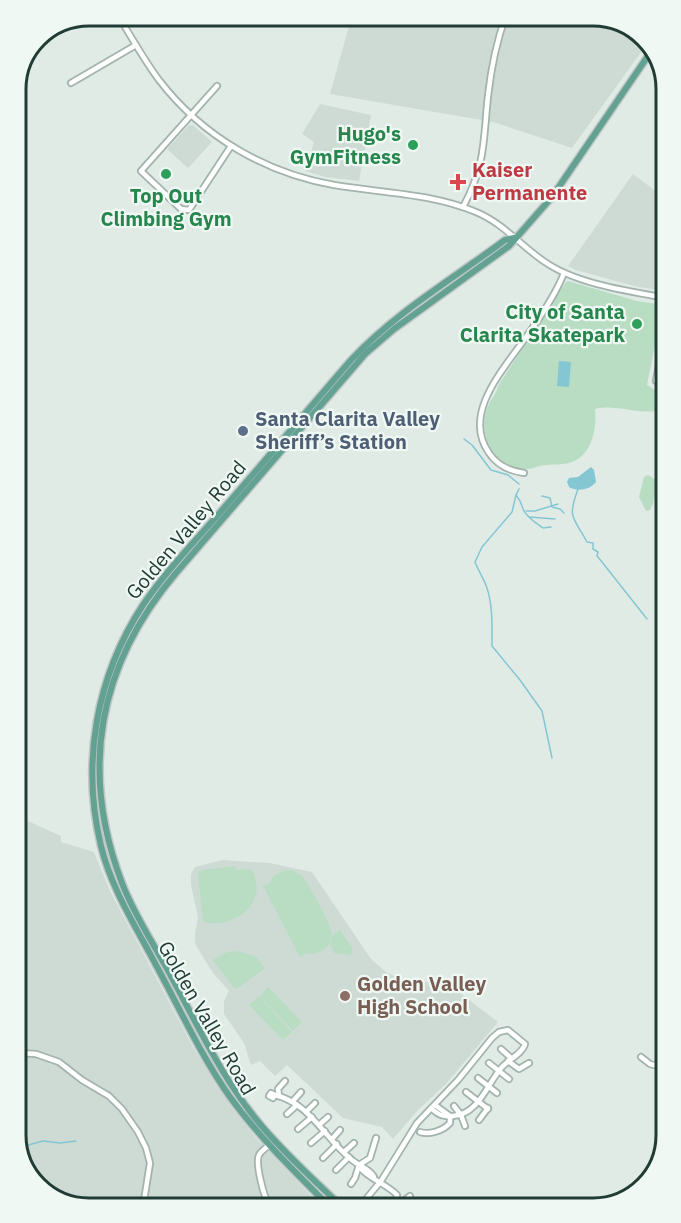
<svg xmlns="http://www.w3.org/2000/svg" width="681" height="1223" viewBox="0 0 681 1223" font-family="'IBM Plex Sans',sans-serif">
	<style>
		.built { fill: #cedbd5 }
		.green { fill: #b8ddc2 }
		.water { fill: #85c6d3 }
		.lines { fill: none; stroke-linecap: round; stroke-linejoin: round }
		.stream { stroke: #85c6d3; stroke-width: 1.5 }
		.minor-casing { stroke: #a3b3ad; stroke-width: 8 }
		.major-casing { stroke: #c1c8c6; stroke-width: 9 }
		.minor { stroke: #fff; stroke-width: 4.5 }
		.major { stroke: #63a293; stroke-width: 6 }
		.leisure-dot { fill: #2e9e5b; stroke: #f0f8f4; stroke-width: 2 }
		.health-dot { fill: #e0444e; stroke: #f0f8f4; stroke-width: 2 }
		.service-dot { fill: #5c6f8a; stroke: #f0f8f4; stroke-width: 2 }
		.education-dot { fill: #8d6e63; stroke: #f0f8f4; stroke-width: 2 }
		.labels { text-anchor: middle; stroke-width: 4.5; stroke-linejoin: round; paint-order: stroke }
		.leisure-label { font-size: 20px; font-weight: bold; fill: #27864d; stroke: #f0f8f4; text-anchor: end }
		.health-label { font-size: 20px; font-weight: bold; fill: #be3a42; stroke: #f0f8f4; text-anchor: start }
		.service-label { font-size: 20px; font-weight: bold; fill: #4e5e75; stroke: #f0f8f4; text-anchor: start }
		.street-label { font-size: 20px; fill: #203c35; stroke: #f0f8f4 }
		.education-label { font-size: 20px; font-weight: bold; fill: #785e54; stroke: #f0f8f4; text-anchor: start }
		.rim { fill: none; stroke: #203c35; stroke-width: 3 }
	</style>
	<rect width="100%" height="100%" fill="#e0ebe6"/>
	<!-- built -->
	<g class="built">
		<polygon points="352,15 598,15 634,28 647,44 572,148 493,122 330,94"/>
		<polygon points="320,104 371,115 359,181 325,177 305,171 314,142 302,134"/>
		<polygon points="189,125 193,125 212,142 188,168 167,149"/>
		<polygon points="633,174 661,195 661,285 657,290 634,286 576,270 568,266"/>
		<polygon points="19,817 61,836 61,842 94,852 110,891 192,1045 216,1085 232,1108 257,1139 320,1205 84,1208 47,1195 21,1163"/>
		<polygon points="222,860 270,863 312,872 371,959 386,972 404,981 447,983 498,1022 446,1084 418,1110 393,1139 382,1127 343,1118 287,1065 275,1076 260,1061 251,1065 244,1043 224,1014 224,1001 229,991 213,973 195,944 195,933 198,917 191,885 191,874 195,867"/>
	</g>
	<!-- green -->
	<g class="green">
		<path d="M 568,281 L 637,301 L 657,304 L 656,340 L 647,385 L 655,390 L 662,388 L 662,410 C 639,416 617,403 595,409 C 597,429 592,457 569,463 C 561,465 553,464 546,465 C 539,465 534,469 527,469 C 507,470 488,453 485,433 C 483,423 485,411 490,402 C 493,396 497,393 498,386 L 547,310 L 551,309 L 554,300 L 566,282 Z"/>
		<polygon points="648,475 658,481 653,504 650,510 646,511 639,497 644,477"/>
		<path d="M 235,866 L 236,870 L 251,869 C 271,901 235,930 203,922 L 198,874 L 202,870 Z"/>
		<path d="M 292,870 C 296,872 300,874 304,878 C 310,887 328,919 331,930 C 335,947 318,957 304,953 L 304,955 L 300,957 L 263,886 L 266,884 L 268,886 C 272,875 280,869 292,870 Z"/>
		<polygon points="340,930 352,948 351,955 334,953 330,945 333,934"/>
		<polygon points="237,951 255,956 265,968 238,988 234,988 213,960 224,953"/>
		<polygon points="268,987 302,1022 293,1031 260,996"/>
		<polygon points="259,996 292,1032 283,1040 249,1005"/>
	</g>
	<!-- water -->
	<g class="water">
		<polygon points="559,361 571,362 569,387 557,386"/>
		<path d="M 591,467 L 594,470 L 596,482 C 590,490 577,492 569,487 L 567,482 L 569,478 L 578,477 Z"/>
	</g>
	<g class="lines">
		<!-- stream -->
		<g class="stream">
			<polyline points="464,439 472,445 491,470 508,475 519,484"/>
			<path d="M 519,489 L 516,495 L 512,512 L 482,547 L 475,562 C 478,570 485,581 487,588 C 493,606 492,628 492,646 L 520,680 L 542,711 L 552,758"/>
			<path d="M 578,489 C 567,519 573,516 587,542 L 593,543 L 593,549 L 598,552 L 597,556 L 602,562 L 647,619"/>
			<path d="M 516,495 C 521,501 521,503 523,509 C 526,517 536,523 543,528 L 551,527"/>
			<polyline points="542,496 550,498 552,507 560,509 564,513"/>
			<polyline points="526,511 535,511 558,504"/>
			<polyline points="529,517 555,519"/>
			<polyline points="21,1147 43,1141 60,1143 76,1141"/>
		</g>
		<defs>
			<g id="minor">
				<path d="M 118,15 C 131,37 144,60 159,80 C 202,136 265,173 334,185 C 382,193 430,193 476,212 C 503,223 521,246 545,262 C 575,283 626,291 661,297"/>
				<polyline points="611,20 651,52"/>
				<polyline points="71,83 136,45"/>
				<polyline points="217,86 141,171 181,209 189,210 231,146"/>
				<path d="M 463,207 C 486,164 483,142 488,96 C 491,69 497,40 506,15"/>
				<polyline points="656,381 662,347"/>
				<path d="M 524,473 C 509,471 497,465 489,453 C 461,413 505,368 526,337 C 539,319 556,294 564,273"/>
				<polyline points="501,1049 511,1058"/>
				<polyline points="20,1053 36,1054 59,1062 82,1080 109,1096 122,1109 138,1132 146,1148 150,1163 143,1207"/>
				<polyline points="641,1057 650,1064 665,1068"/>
				<polyline points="508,1061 519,1069 529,1063"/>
				<polyline points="489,1063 509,1079"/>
				<polyline points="478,1078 497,1093"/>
				<polyline points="466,1092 488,1109"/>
				<polygon points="271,1093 275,1095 273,1098 269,1096"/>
				<path d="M 275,1095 C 310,1103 325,1139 352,1160 C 360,1167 369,1168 374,1177"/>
				<polyline points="279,1096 278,1089 285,1081"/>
				<polyline points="293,1101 301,1092"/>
				<polyline points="435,1105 450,1116"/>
				<polyline points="454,1106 461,1115 465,1126"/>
				<polyline points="306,1112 315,1103"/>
				<polyline points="287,1114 297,1105"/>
				<polyline points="479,1120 488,1108"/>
				<polyline points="319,1125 328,1117"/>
				<polyline points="666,1126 662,1129 666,1133"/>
				<polyline points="298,1129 312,1117"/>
				<path d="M 420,1132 C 429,1135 443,1131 450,1123 L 450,1116"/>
				<polyline points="332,1139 340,1130"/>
				<polyline points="311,1143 325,1131"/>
				<path d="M 269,1145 C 266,1148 261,1151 259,1155 C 255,1163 264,1199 270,1206"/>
				<polyline points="344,1152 354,1143"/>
				<polyline points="323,1158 337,1144"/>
				<path d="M 359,1165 C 363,1176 387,1184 397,1195 L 396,1205"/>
				<polyline points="336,1170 349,1157"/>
				<polyline points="351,1184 355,1178 359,1165 370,1158 376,1138"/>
				<polyline points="386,1201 390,1205"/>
				<path d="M 361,1205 L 381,1181 L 417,1123 L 458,1080 L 492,1038 L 499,1032 L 508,1030 L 525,1044 C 523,1053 508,1060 502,1067 C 487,1084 479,1114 453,1116 C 443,1117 438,1115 431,1108"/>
				<polyline points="398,1205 410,1196"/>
			</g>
			<g id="major">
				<path d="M 328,1205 C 294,1171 259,1137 230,1097 C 201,1056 180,1009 156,965 C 136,927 111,888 101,846 C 81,763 96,677 143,605 C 168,568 201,535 230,501 C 271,454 311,406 352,359 C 396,312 454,278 505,240 L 514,238"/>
				<path d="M 340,1205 C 313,1179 284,1153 260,1124 C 223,1080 198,1026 171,976 C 155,946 134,915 122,883 C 79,770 98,665 176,573 L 365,354 L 394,329 L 509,246 L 552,197 L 652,50"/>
			</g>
		</defs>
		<!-- minor casing -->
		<use href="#minor" class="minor-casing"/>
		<!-- major casing -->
		<use href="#major" class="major-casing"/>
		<!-- minor -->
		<use href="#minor" class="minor"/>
		<!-- major -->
		<use href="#major" class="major"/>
	</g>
	<!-- markers -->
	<g class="leisure-dot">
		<circle cx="413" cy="145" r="6"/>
		<circle cx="166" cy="174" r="6"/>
		<circle cx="637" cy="324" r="6"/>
	</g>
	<path class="health-dot" d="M455 173h6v6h6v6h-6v6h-6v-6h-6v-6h6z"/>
	<circle class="service-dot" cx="243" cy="431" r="6"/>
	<circle class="education-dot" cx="345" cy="996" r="6"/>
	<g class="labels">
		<!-- leisure labels -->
		<g class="leisure-label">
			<text x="401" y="141">Hugo's<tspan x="401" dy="23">GymFitness</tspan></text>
			<text x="166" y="203" text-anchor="middle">Top Out<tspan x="166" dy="23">Climbing Gym</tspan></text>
			<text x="625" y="319">City of Santa<tspan x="625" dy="23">Clarita Skatepark</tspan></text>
		</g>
		<!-- health labels -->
		<g class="health-label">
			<text x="472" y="177">Kaiser<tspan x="472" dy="23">Permanente</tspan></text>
		</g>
		<!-- service labels -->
		<g class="service-label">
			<text x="255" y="426">Santa Clarita Valley<tspan x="255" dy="23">Sheriff’s Station</tspan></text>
		</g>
		<!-- street labels -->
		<g class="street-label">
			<text transform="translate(186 530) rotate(-50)" y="7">Golden Valley Road</text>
			<text transform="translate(207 1018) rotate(60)" y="7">Golden Valley Road</text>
		</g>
		<!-- education labels -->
		<g class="education-label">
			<text x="357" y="991">Golden Valley<tspan x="357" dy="23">High School</tspan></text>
		</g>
	</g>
	<!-- crop -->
	<path d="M0 0H681V1223H0ZM89 26H593A63 63 0 0 1 656 89V1135A63 63 0 0 1 593 1198H89A63 63 0 0 1 26 1135V89A63 63 0 0 1 89 26Z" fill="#f0f8f4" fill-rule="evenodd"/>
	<path class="rim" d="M89 26H593A63 63 0 0 1 656 89V1135A63 63 0 0 1 593 1198H89A63 63 0 0 1 26 1135V89A63 63 0 0 1 89 26Z"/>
</svg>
